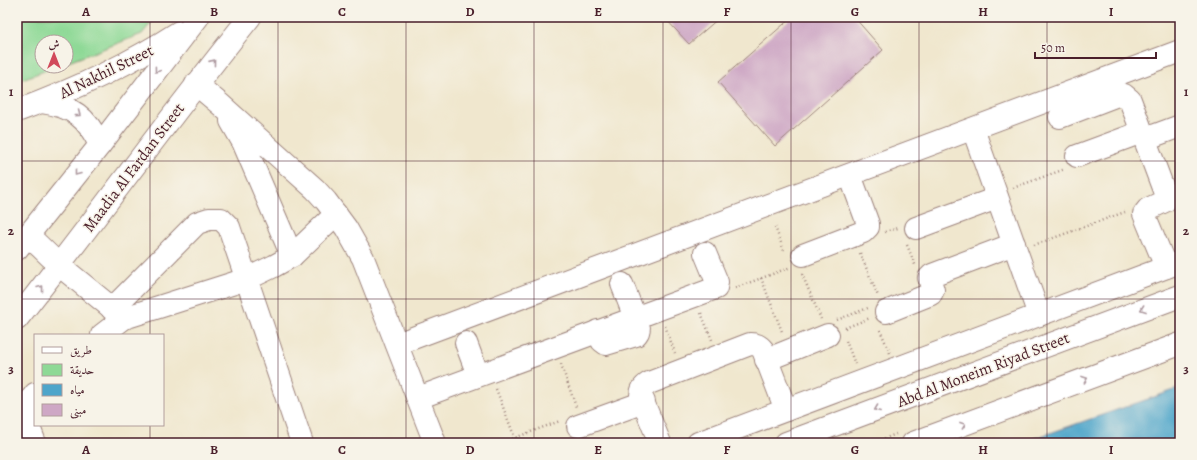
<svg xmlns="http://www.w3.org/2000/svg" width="1197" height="460" viewBox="0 0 1197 460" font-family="Alegreya,Amiri,serif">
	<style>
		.green { fill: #8ed996; stroke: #6c7c60 }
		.water { fill: #4ea5ca; stroke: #4c627a }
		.building { fill: #cea7c5 }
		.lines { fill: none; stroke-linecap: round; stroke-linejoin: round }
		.minor-casing { stroke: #9d837c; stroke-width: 24 }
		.highway-casing { stroke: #9d837c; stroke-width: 24 }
		.path { stroke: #9d837c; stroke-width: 2.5; stroke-dasharray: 1 3; stroke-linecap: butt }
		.minor { stroke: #fff; stroke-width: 22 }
		.highway { stroke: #fff; stroke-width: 22 }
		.oneway { stroke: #ae9aa0 }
		.grid { fill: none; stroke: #4a1f2b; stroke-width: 1; stroke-opacity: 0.55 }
		.labels { text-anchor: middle; stroke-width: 3; stroke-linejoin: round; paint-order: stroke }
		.street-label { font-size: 16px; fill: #4a1f2b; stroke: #f7f3e8 }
		.neatline { fill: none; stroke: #4a1f2b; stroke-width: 1.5 }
		.grid-label { font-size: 13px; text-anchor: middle; font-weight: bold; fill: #4a1f2b }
	</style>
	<rect width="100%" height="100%" fill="#f7f3e8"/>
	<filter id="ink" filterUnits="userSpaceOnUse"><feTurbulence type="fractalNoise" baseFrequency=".025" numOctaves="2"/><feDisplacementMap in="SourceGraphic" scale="8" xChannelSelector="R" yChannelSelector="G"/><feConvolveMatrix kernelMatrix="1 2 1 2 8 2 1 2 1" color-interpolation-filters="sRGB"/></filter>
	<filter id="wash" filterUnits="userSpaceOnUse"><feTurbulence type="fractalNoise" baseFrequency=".012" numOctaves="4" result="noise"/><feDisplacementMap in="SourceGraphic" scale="16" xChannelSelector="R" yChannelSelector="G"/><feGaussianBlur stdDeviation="0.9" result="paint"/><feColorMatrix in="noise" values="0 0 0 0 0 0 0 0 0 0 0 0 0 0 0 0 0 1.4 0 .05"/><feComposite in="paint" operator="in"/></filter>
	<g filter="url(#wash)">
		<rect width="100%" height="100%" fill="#f0e7ce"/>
		<!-- green -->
		<polygon class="green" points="17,17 156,17 142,34 66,63 66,42 42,42 42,66 58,66 17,81"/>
		<!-- water -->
		<polygon class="water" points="1180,388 1180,443 1021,443"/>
		<g id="blocks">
			<!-- building -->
			<g class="building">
				<polygon points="664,17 720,17 689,44"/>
				<polygon points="792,17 854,17 883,50 775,146 718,82"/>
			</g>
		</g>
	</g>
	<g filter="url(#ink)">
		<use href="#blocks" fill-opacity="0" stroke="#9d837c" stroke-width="1"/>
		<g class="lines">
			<defs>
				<g id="minor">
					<polyline points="196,84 221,105 315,189 326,201 346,228 363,258 435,443"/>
					<path d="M 42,102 C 72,106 87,117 100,145"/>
					<path d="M 17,111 C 74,90 128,65 179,32"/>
					<polyline points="1060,117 1120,94 1124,95 1130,100 1166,196 1165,201 1148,209 1144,214 1166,267"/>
					<polyline points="231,121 243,142 292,256"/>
					<polyline points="973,129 1039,315"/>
					<polyline points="1145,139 1180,126"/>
					<polyline points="1077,156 1142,132"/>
					<polyline points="916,228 997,198"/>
					<polyline points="28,235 59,265 124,318"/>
					<polyline points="17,249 100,145 198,17"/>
					<polyline points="803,255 863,232 868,227 868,224 850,175"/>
					<polyline points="112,309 197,223 209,219 221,219 229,227 302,443"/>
					<polyline points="886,312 931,294 933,290 929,278 932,275 1014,244"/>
					<path d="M 17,319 C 96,219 170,116 250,17"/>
					<polyline points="598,331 602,341 606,344 636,335 638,332 639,328 622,284"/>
					<polyline points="102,335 124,318 247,279 274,266 292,256 336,214"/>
					<polyline points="466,343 478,375"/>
					<polyline points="397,344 1180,51"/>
					<polyline points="766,360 828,335"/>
					<polyline points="35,394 32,398 26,419 35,443"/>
					<polyline points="418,398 716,288 717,282 705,253"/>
					<polyline points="578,426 644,402"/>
					<path d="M 660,443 L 641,397 C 641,390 643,387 649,383 L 750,344 C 756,344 759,345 763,350 L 786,410"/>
					<polyline points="698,443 1180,262"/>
				</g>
				<g id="highway">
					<polyline points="786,443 1180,296"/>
					<polyline points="913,443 1180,344"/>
				</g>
			</defs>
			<!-- minor casing -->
			<use href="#minor" class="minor-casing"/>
			<!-- highway casing -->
			<use href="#highway" class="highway-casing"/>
			<!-- path -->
			<g class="path">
				<polyline points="1013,188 1065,169"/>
				<polyline points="775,227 784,251"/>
				<polyline points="885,232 898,228"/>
				<polyline points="907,245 916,267"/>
				<polyline points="1034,245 1125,212"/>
				<polyline points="860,253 878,296"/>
				<polyline points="802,274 821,319"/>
				<polyline points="761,278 783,334"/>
				<polyline points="735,288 791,267"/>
				<polyline points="701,313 712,340"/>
				<polyline points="837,320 868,308"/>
				<polyline points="665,326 675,353"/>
				<polyline points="845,328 870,318"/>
				<polyline points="880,330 890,353"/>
				<polyline points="846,341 855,364"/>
				<polyline points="561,364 576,407"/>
				<polyline points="496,389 515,438"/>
				<polyline points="501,443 560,421"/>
				<polyline points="873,443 896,434"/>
			</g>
			<!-- minor -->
			<use href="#minor" class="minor"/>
			<!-- highway -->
			<use href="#highway" class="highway"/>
		</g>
		<!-- one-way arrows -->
		<defs><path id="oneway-chevron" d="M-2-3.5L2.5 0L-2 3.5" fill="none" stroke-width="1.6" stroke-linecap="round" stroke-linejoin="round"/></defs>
		<g class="oneway">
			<use href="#oneway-chevron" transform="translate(213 62) rotate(-51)"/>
			<use href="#oneway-chevron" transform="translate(157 70) rotate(127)"/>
			<use href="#oneway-chevron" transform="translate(78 114) rotate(37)"/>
			<use href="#oneway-chevron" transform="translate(77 173) rotate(128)"/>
			<use href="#oneway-chevron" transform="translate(41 288) rotate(-52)"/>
			<use href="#oneway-chevron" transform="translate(1143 309) rotate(160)"/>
			<use href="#oneway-chevron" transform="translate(1085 379) rotate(-20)"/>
			<use href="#oneway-chevron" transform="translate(877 409) rotate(159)"/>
			<use href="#oneway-chevron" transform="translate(963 425) rotate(-20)"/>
		</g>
	</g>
	<!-- grid -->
	<path class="grid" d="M 150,17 L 150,335M 278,17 L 278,443M 406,17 L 406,443M 534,17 L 534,443M 663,17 L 663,443M 791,17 L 791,443M 919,17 L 919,443M 1047,17 L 1047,443M 17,161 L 1180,161M 17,299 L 1180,299M 150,425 L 150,443"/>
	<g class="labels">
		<!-- street labels -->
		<g class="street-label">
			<text transform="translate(106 71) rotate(-26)" y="6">Al Nakhil Street</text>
			<text transform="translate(133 167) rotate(-53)" y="6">Maadia Al Fardan Street</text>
			<text transform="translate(983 369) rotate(-21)" y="6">Abd Al Moneim Riyad Street</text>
		</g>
	</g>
	<!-- margin -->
	<rect width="1197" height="460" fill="none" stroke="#f7f3e8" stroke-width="44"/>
	<!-- legend -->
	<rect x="34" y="334" width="130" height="92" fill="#f7f3e8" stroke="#b29e9c"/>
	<rect x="42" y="347" width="20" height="6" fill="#ffffff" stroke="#b29e9c"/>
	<text x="70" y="354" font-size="12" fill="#4a1f2b">طريق</text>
	<rect x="42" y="364" width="20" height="12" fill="#8ed996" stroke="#b29e9c"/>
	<text x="70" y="374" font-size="12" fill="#4a1f2b">حديقة</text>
	<rect x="42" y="384" width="20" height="12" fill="#4ea5ca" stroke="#b29e9c"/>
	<text x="70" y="394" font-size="12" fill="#4a1f2b">مياه</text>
	<rect x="42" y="404" width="20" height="12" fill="#cea7c5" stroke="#b29e9c"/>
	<text x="70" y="414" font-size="12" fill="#4a1f2b">مبنى</text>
	<!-- north arrow -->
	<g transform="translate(54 54)"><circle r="19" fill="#f7f3e8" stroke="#b29e9c"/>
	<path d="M0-3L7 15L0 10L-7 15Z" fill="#d1495b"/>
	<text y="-6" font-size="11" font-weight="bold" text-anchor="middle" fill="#4a1f2b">ش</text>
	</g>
	<!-- scale -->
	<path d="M1035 52v6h121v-6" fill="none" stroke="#4a1f2b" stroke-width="2"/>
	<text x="1041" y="52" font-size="12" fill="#4a1f2b" stroke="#f7f3e8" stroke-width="3" paint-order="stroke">50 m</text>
	<rect x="22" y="22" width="1153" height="416" class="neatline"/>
	<g class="grid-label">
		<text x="86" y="16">A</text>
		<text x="214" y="16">B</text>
		<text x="342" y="16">C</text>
		<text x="470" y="16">D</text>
		<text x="598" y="16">E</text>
		<text x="727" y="16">F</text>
		<text x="855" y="16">G</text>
		<text x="983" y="16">H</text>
		<text x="1111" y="16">I</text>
		<text x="11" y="96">1</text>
		<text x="1186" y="96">1</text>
		<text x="11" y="235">2</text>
		<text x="1186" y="235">2</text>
		<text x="11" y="373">3</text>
		<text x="1186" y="373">3</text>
		<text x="86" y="454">A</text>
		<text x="214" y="454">B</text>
		<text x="342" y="454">C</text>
		<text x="470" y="454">D</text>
		<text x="598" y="454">E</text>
		<text x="727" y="454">F</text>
		<text x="855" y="454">G</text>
		<text x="983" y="454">H</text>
		<text x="1111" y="454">I</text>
	</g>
</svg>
